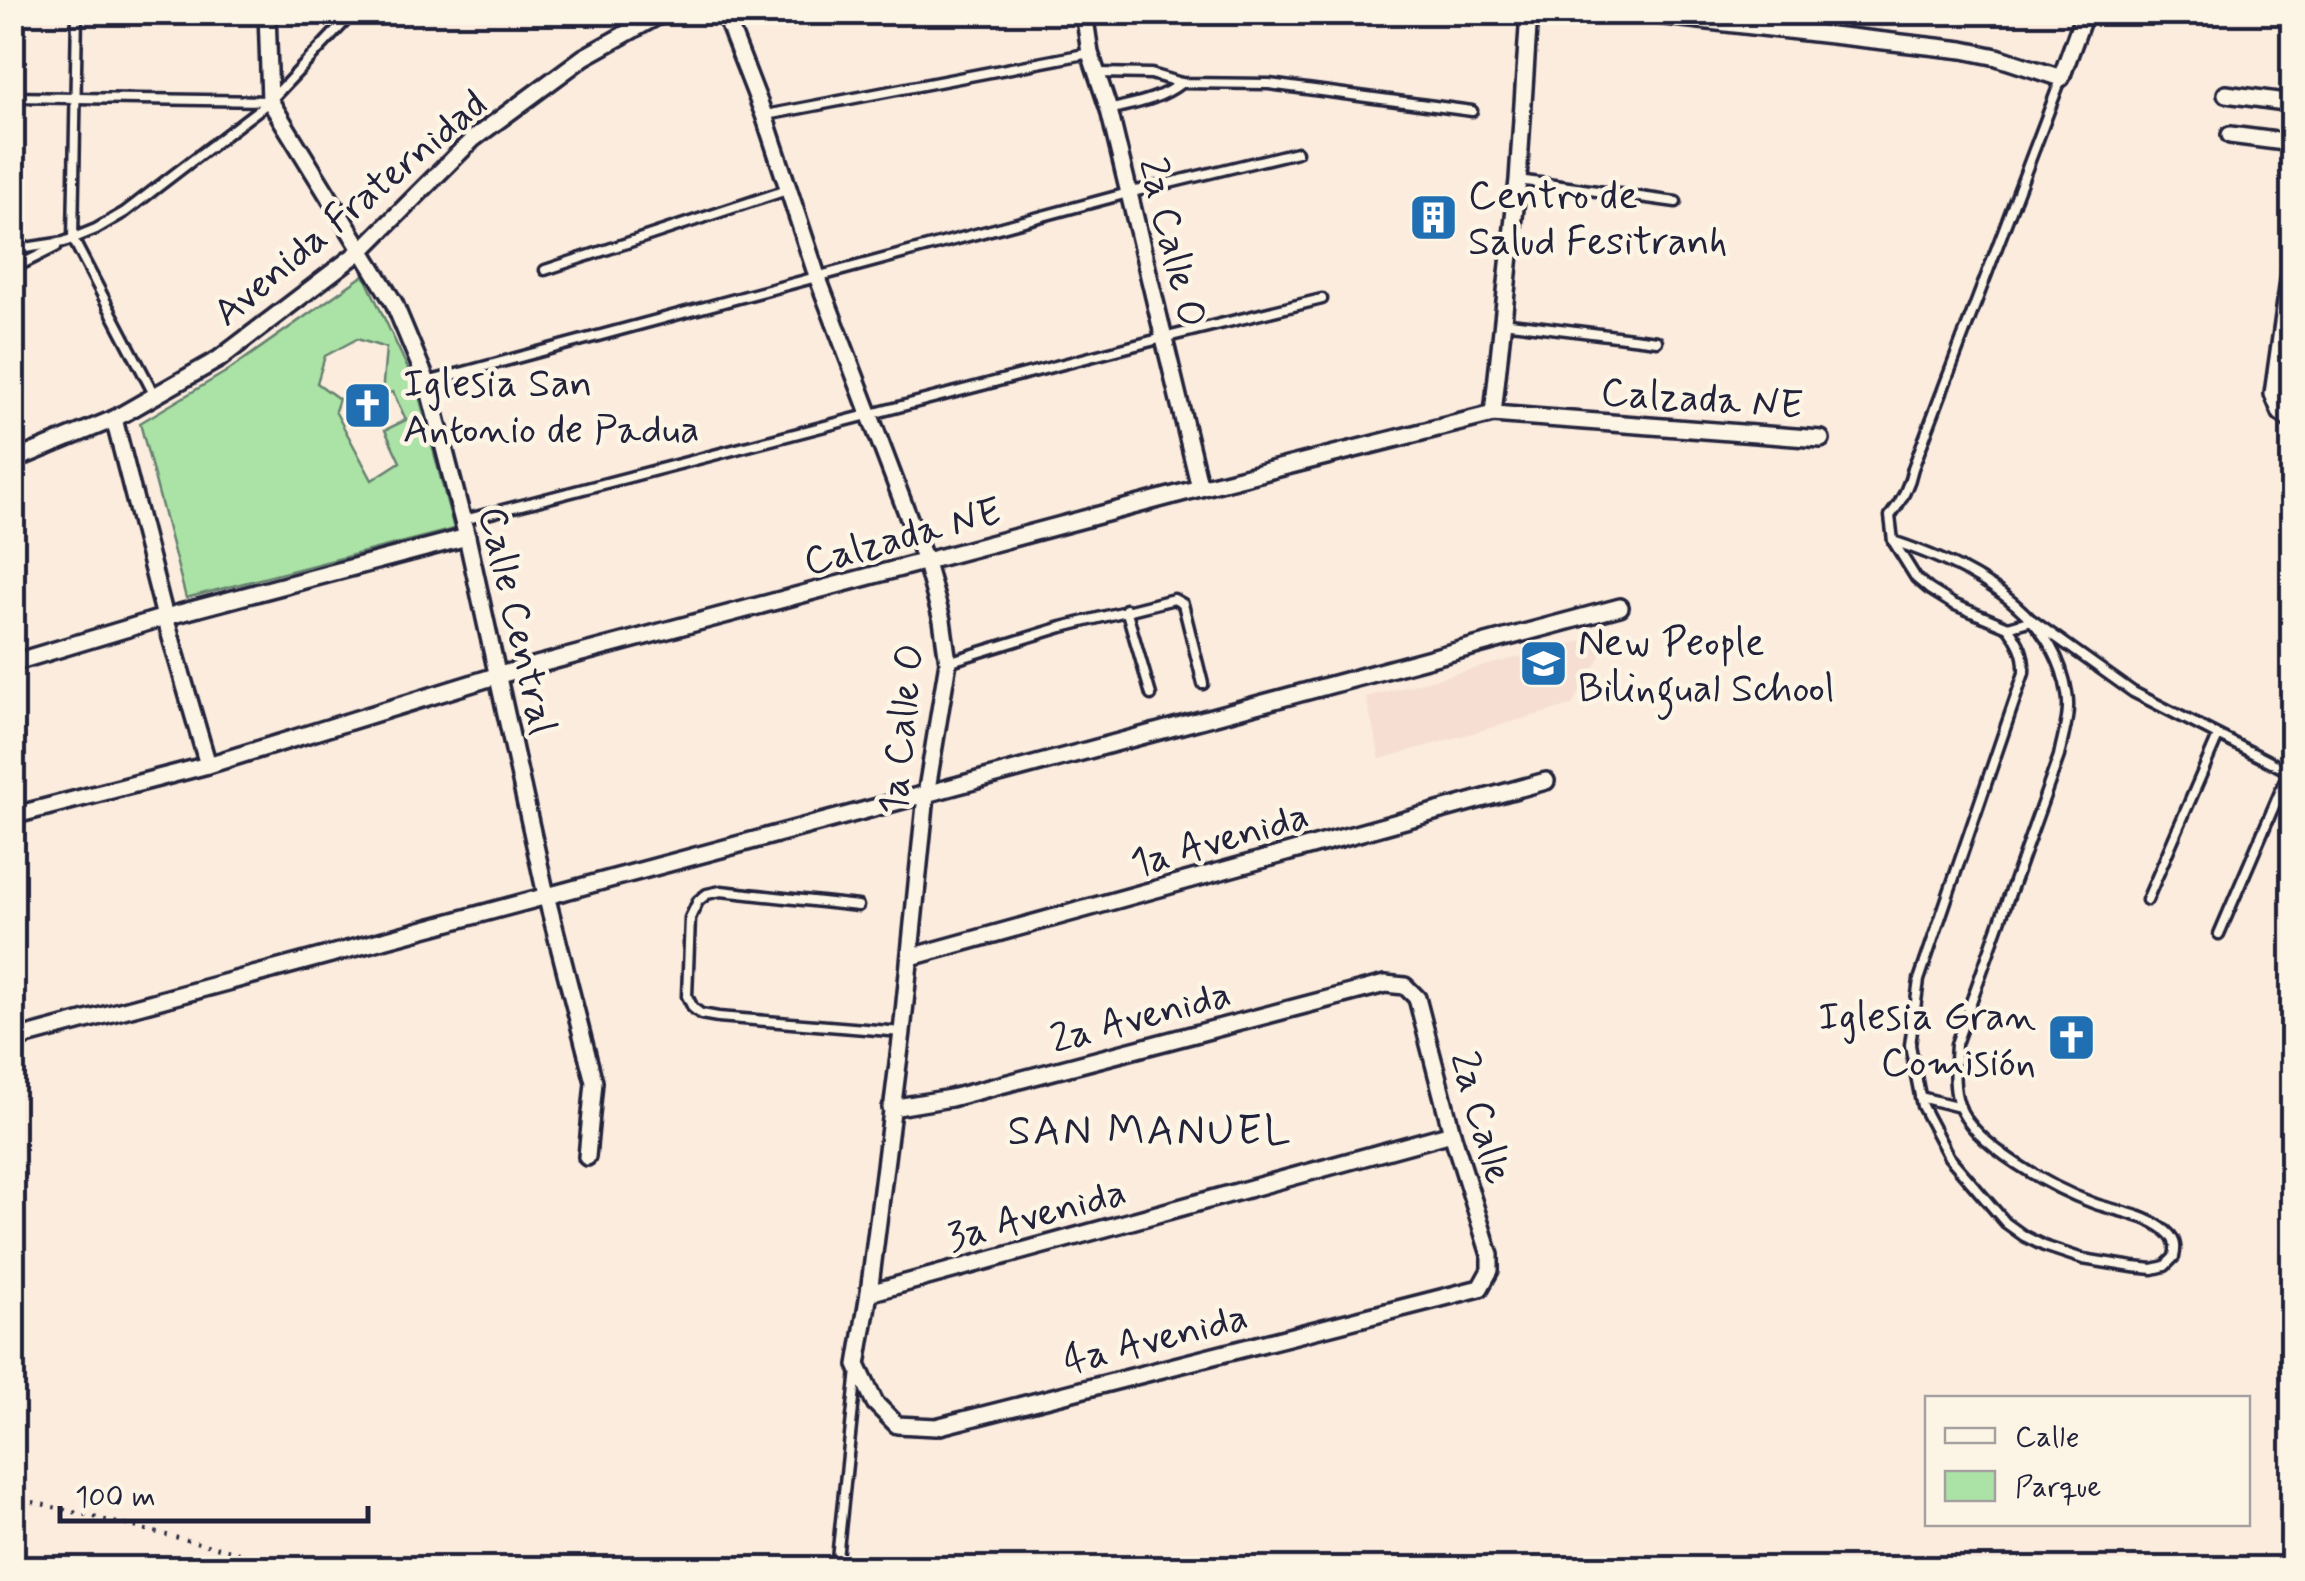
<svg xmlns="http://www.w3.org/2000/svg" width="2305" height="1581" viewBox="0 0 2305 1581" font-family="Mynerve,sans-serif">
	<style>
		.built { fill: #f6ded3 }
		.green { fill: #abe2a5; stroke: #668270; stroke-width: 2.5; fill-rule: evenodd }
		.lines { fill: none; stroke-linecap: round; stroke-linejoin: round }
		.lane-casing { stroke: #22223b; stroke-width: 15 }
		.street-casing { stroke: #22223b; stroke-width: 22 }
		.path { stroke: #22223b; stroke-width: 4; stroke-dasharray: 2.5 8; stroke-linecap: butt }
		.lane { stroke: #fcf5e5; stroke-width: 8 }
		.street { stroke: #fcf5e5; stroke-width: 15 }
		.labels { text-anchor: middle; stroke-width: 9; stroke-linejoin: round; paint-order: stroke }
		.poi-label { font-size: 40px; fill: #22223b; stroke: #fcf5e5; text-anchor: start }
		.street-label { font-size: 40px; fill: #22223b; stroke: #fcf5e5 }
		.neighbourhood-label { font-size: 42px; letter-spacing: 2.5px; fill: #22223b; stroke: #fcf5e5 }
	</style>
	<rect width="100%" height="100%" fill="#fbecde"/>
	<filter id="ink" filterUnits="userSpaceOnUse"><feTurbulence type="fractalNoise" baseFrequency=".01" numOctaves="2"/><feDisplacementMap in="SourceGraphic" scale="20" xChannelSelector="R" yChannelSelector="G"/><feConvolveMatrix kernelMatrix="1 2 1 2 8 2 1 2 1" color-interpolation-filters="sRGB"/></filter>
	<g filter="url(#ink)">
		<!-- built -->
		<polygon class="built" points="1615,632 1572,705 1380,759 1366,697"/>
		<!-- green -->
		<path class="green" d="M 364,275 L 417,388 L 454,529 L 186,598 L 140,423 L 229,370 ZM 357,339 L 386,348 L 382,395 L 393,392 L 406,420 L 385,430 L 400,462 L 372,480 L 335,411 L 339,399 L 317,383 L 325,356 Z"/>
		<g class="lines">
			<defs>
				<g id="lane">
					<polyline points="77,12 73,239 155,396"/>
					<polyline points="1097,73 1151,74 1181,83 1269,84 1472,111"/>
					<path d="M 2061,79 L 1913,468 C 1909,487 1902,501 1890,516 L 1893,541 L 1916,578 L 1929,589 L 1953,604 L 2008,627 L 2032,620 L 2133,692 L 2292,773"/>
					<polyline points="12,97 270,101"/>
					<path d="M 1109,110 C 1135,103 1159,100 1181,83"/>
					<polyline points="766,115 1090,53"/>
					<polyline points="1518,180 1676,202"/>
					<polyline points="12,250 64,242 96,229 125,212 270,101 354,12"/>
					<polyline points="12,269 56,247"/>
					<polyline points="545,270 790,189"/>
					<polyline points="1502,322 1657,341"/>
					<polyline points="427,382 1128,193 1297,152"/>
					<polyline points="464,520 1163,338 1322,299"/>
					<path d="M 1893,541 C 1966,565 2054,608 2067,693 C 2071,714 2063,735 2059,756 L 1956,1044 C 1955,1064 1952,1085 1959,1105 C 1973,1145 2054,1189 2093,1203 C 2117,1212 2152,1215 2170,1235 C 2176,1242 2176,1248 2174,1257 L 2165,1266 L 2153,1269 L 2133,1267 L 2083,1259 L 2044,1246 L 2024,1236 L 2006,1223 L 1949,1157 L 1922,1106 L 1910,1045 L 1919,980 L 2024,673 C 2025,653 2019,643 2008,627"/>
					<polyline points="1126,609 1151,695"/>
					<polyline points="948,662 1062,627 1174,599 1183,604 1203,684"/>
					<polyline points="2147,900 2218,736"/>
					<polyline points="858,906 721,891 707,894 698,901 690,918 687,996 693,1008 701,1014 718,1017 902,1032"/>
					<polyline points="2219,934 2289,771"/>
					<polyline points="1920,1097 1960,1107"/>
					<polyline points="836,1568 857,1370"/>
				</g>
				<g id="street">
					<polyline points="267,12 270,101 394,303 427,382 467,537 546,895 594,1082 587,1157"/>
					<polyline points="724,12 764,115 817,276 926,563 942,620 948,662 926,795 902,1032 869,1293 857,1365 875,1403 897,1425 936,1427 1480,1288 1490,1270 1490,1255 1452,1133 1417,998 1405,986 1385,984 951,1098 891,1108"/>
					<polyline points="1084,12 1090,53 1109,110 1200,488"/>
					<polyline points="1630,12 1963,50 1997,57 2061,78 2085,12"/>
					<polyline points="2226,94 2292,103"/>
					<polyline points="2230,135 2292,143"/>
					<polyline points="2292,259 2273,394 2281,413 2292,421"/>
					<polyline points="1493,414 1518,180 1529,12"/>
					<polyline points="114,419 165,617 208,765"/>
					<polyline points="12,461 114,419 219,359 363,249 473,139 584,57 665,12"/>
					<polyline points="12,663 165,617 467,537"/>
					<polyline points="12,816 208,765 499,675 1200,488 1493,414 1821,439"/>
					<polyline points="911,957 1546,781"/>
					<polyline points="12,1040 1620,607"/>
					<polyline points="869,1293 1452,1133"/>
				</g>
			</defs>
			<!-- lane casing -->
			<use href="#lane" class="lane-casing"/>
			<!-- street casing -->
			<use href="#street" class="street-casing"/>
			<!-- path -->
			<polyline class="path" points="12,1502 29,1501 300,1568"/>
			<!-- lane -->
			<use href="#lane" class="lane"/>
			<!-- street -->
			<use href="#street" class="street"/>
		</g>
	</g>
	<!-- icons -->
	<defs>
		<symbol id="building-square" viewBox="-11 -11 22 22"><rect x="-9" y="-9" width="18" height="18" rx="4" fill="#1f6fb2" stroke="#fcf5e5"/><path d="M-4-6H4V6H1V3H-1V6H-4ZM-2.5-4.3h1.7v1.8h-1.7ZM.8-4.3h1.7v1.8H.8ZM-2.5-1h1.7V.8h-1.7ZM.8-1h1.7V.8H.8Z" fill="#fff"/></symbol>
		<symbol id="church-square" viewBox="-11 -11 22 22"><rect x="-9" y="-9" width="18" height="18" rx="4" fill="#1f6fb2" stroke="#fcf5e5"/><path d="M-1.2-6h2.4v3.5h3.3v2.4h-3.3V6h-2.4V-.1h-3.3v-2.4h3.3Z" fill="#fff"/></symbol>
		<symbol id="school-square" viewBox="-11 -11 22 22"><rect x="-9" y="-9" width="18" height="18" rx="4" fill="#1f6fb2" stroke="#fcf5e5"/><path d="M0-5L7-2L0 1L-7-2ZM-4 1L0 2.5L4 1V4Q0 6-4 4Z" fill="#fff"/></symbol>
	</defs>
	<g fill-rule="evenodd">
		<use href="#building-square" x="1406" y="190" width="55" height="55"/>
		<use href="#church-square" x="340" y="378" width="55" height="55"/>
		<use href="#school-square" x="1516" y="636" width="55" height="55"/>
		<use href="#church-square" x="2044" y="1010" width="55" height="55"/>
	</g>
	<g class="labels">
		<!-- poi labels -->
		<g class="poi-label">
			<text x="1468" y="208">Centro de<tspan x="1468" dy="46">Salud Fesitranh</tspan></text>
			<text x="403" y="396">Iglesia San<tspan x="403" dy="46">Antonio de Padua</tspan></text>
			<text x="1578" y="655">New People<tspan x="1578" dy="46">Bilingual School</tspan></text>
			<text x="2036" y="1029" text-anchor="end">Iglesia Gran<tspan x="2036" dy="46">Comisión</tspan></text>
		</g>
		<!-- street labels -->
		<g class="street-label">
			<text transform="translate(349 207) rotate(-40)" y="14">Avenida Fraternidad</text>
			<text transform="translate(1174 242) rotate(76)" y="14">2a Calle O</text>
			<text transform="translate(1702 397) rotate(4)" y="14">Calzada NE</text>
			<text transform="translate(902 535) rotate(-15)" y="14">Calzada NE</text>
			<text transform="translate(519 620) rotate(77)" y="14">Calle Central</text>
			<text transform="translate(900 729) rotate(-84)" y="14">1a Calle O</text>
			<text transform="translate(1219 838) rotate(-16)" y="14">1a Avenida</text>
			<text transform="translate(1140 1015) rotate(-15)" y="14">2a Avenida</text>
			<text transform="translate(1483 1117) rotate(74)" y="14">2a Calle</text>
			<text transform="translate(1036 1213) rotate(-15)" y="14">3a Avenida</text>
			<text transform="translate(1155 1337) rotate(-14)" y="14">4a Avenida</text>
		</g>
		<!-- neighbourhood labels -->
		<g class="neighbourhood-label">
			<text x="1150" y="1144">SAN MANUEL</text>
		</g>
	</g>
	<!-- margin -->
	<rect width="2305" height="1581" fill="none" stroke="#fcf5e5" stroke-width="50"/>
	<rect x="25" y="25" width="2255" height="1531" fill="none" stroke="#22223b" stroke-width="4" filter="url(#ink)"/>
	<!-- legend -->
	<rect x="1925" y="1396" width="325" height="130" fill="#fcf5e5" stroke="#a5a1a1" stroke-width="2.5"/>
	<rect x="1945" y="1428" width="50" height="15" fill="#fcf5e5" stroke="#a5a1a1" stroke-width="2.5"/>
	<text x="2015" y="1446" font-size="30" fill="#22223b">Calle</text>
	<rect x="1945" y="1471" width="50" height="30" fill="#abe2a5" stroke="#a5a1a1" stroke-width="2.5"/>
	<text x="2015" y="1496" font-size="30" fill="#22223b">Parque</text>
	<!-- scale -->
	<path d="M60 1506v15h308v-15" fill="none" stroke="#22223b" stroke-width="5"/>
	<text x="75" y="1506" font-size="30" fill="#22223b" stroke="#fcf5e5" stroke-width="8" paint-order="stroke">100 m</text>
</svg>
